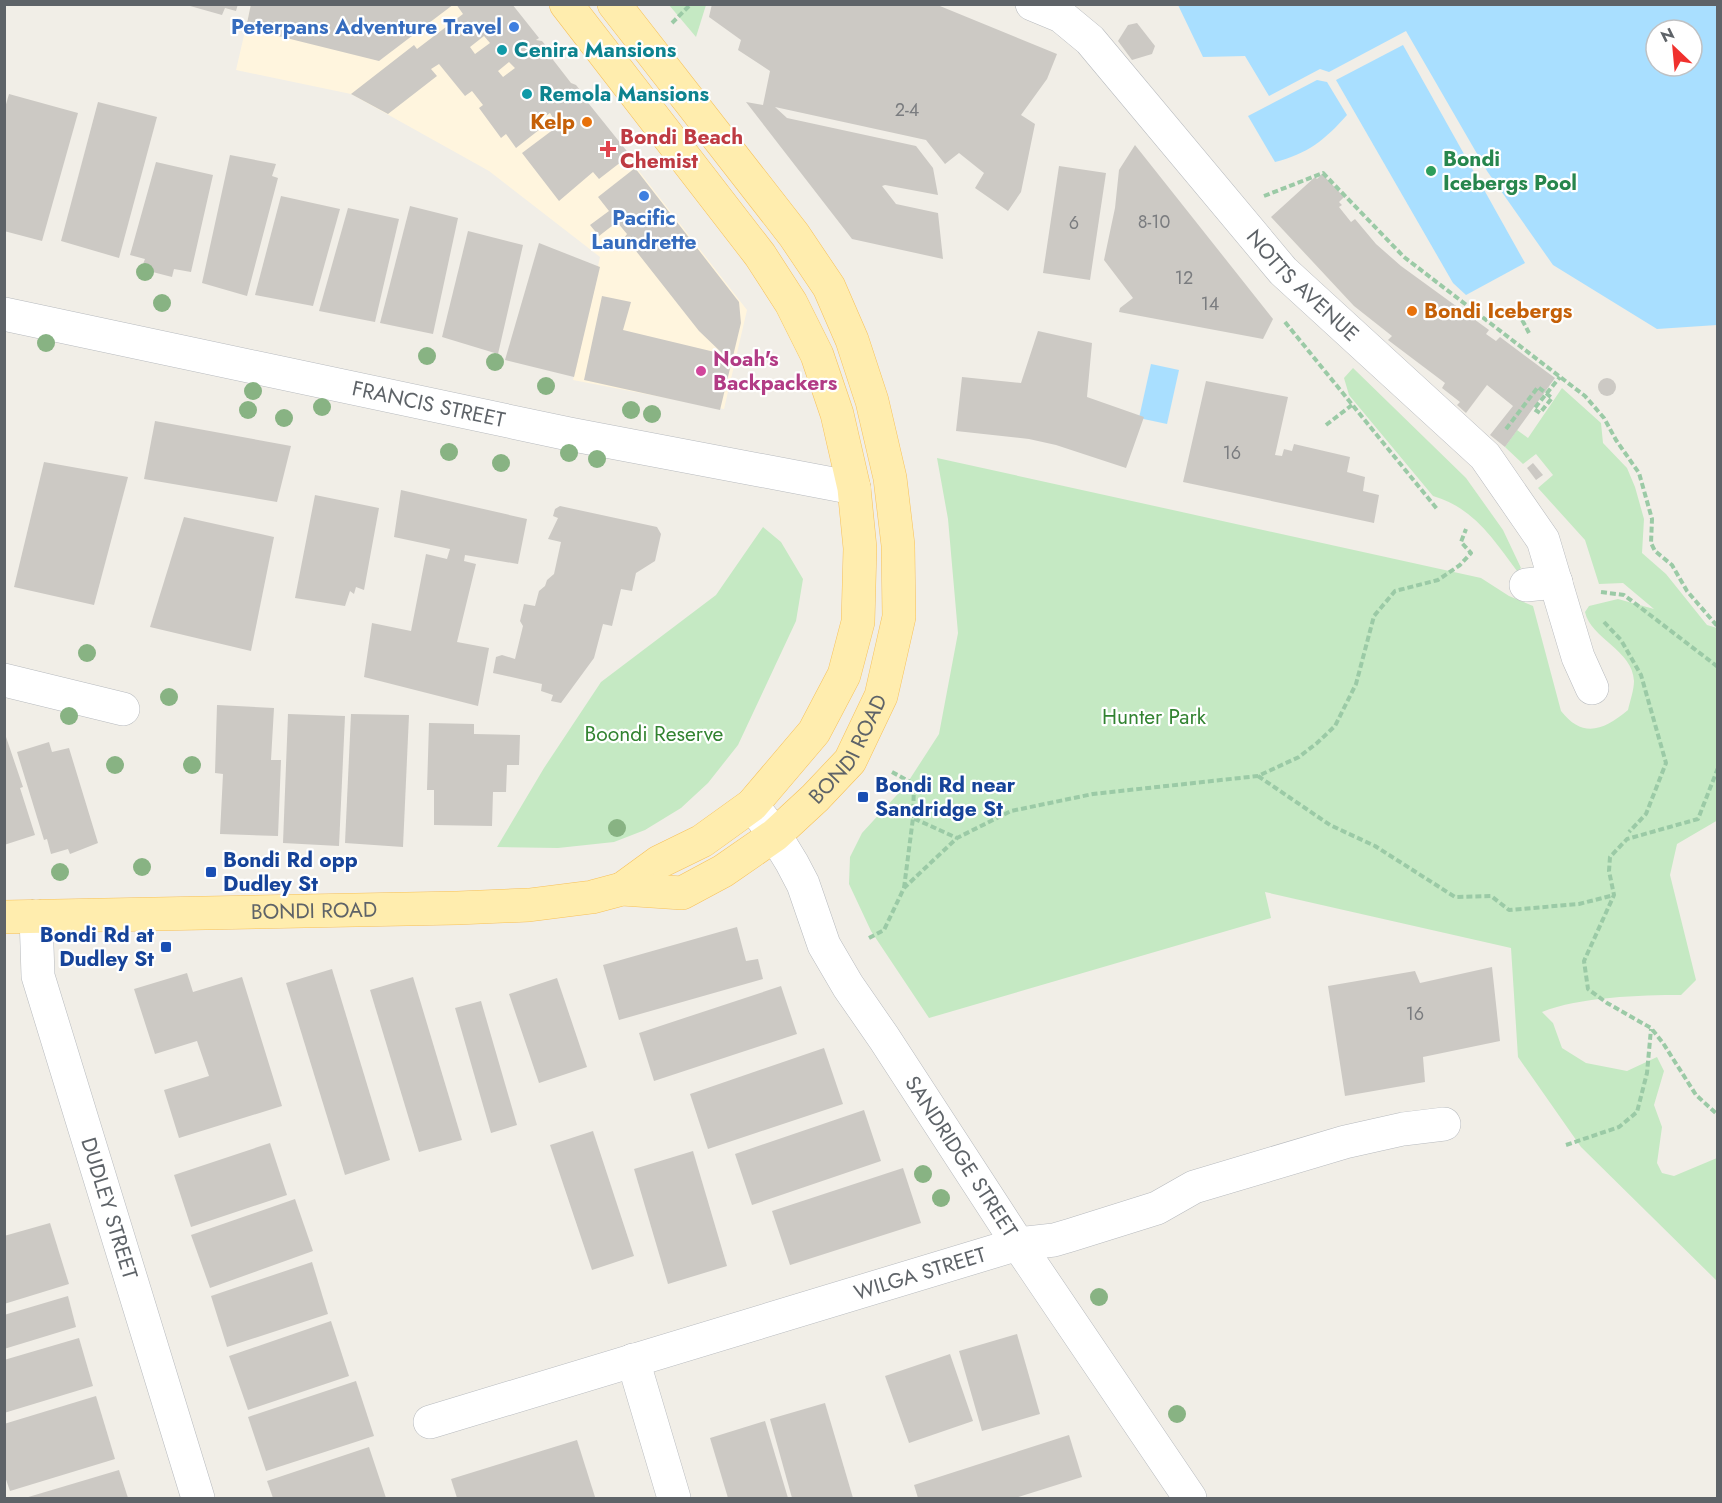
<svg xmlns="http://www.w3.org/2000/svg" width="1722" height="1503" viewBox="0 0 1722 1503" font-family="Jost,sans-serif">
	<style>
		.commercial { fill: #fff5de }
		.green { fill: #c5e9c3 }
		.water { fill: #a9dfff; fill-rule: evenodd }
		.building { fill: #ccc9c4; fill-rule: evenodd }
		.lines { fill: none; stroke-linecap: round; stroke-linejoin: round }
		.minor-casing { stroke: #b7babe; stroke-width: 34 }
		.tertiary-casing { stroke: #b7babe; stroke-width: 34 }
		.primary-casing { stroke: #f7c15a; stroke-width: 34 }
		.path { stroke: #9bcaa6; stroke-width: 4; stroke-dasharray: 6 3; stroke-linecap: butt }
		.minor { stroke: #fff; stroke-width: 33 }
		.tertiary { stroke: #fff; stroke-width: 33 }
		.primary { stroke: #ffedae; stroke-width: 33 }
		.tree { fill: #88b383 }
		.shop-dot { fill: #3f7fe0; stroke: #fff; stroke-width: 2 }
		.culture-dot { fill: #0f9aa8; stroke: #fff; stroke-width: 2 }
		.food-dot { fill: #e8710a; stroke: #fff; stroke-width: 2 }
		.health-dot { fill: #e0444e; stroke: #fff; stroke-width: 2 }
		.leisure-dot { fill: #2e9e5b; stroke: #fff; stroke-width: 2 }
		.hotel-dot { fill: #d1479c; stroke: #fff; stroke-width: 2 }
		.transit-dot { fill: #1a4fb4; stroke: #fff; stroke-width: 2 }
		.labels { text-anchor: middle; stroke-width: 4.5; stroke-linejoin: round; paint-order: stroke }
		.number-label { font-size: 18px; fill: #7a7c7f }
		.shop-label { font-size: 21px; font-weight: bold; fill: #366cbe; stroke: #fff; text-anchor: end }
		.culture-label { font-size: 21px; font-weight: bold; fill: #0d838f; stroke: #fff; text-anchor: start }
		.food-label { font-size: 21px; font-weight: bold; fill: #c56008; stroke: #fff; text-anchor: end }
		.health-label { font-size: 21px; font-weight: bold; fill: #be3a42; stroke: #fff; text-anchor: start }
		.leisure-label { font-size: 21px; font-weight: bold; fill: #27864d; stroke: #fff; text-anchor: start }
		.street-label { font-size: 21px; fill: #5e6368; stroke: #fff }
		.hotel-label { font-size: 21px; font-weight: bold; fill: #b23c85; stroke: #fff; text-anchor: start }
		.park-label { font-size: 21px; fill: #328331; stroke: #fff }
		.transit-label { font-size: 21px; font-weight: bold; fill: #164399; stroke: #fff; text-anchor: start }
	</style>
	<rect width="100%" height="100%" fill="#f1eee7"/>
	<!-- commercial -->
	<polygon class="commercial" points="251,5 510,5 747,310 724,409 573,380 600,257 489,171 351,94 236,70"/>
	<!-- green -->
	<g class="green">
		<polygon points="669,5 706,5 696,37"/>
		<path d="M 1353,368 L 1466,478 L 1503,530 L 1521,568 L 1517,571 C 1494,540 1473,507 1433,496 L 1349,395 L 1344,378 Z"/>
		<path d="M 1562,388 L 1601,423 L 1603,443 L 1627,468 L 1635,487 L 1644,519 L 1642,553 L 1666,574 L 1707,625 L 1717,628 L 1718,820 L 1677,844 L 1670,875 L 1696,980 L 1681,995 C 1640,995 1579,997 1542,1012 L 1553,1023 L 1562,1048 L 1586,1063 L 1627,1071 L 1657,1057 L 1664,1071 L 1654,1105 L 1662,1127 L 1657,1163 L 1662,1173 L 1674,1176 L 1717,1158 L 1717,1281 L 1581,1147 L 1518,1057 L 1511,948 L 1265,892 L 1271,918 L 929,1018 L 871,931 L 849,884 L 850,857 L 862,833 L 906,785 L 939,734 L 958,633 L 948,519 L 937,458 L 1481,578 L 1509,596 L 1533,606 L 1561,711 C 1583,739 1604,730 1628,710 C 1630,701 1634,690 1634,681 C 1633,650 1591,639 1585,612 L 1589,606 L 1618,599 L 1654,609 L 1623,583 L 1599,584 L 1585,540 L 1538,488 L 1553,475 L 1536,454 L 1523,464 L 1505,447 L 1517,430 L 1528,438 Z"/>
		<polygon points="763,527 781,542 803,579 796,621 738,745 708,783 681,808 645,830 614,842 558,848 497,847 544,768 601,682 716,595"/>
	</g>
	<!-- water -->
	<g class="water">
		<path d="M 1178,5 L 1717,5 L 1717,325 L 1657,329 L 1553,265 L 1487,171 L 1406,31 L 1329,72 L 1320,69 L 1269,96 L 1245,56 L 1203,57 ZM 1656,30 L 1692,30 L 1692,66 L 1656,66 Z"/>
		<polygon points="1403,45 1525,263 1466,295 1453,283 1336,80"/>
		<path d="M 1317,80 L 1327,82 L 1347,115 C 1325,140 1307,154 1275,162 L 1248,116 Z"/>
		<polygon points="1151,364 1179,370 1167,424 1139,418"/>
	</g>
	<!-- building -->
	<g class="building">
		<polygon points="183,4 238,4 236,11 225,8 222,15"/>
		<polygon points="251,4 454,4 379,61 246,28"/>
		<path d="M 456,4 L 512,4 L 539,38 L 536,40 L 542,41 L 547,47 L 547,52 L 571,83 L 576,85 L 580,90 L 579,98 L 582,101 L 585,99 L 630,155 L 599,179 L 593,172 L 559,201 L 522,153 L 558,126 L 550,113 L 540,120 L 544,126 L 516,148 L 506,134 L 501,138 L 479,108 L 483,105 L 472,91 L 465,96 L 439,64 L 431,69 L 437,76 L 388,114 L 351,94 L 414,45 L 417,49 L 463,14 ZM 484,36 L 490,43 L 475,54 L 470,47 ZM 509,62 L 515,68 L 503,77 L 498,71 Z"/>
		<polygon points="712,4 935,4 1057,54 1047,79 1021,115 1035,124 1021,192 1008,211 975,188 984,173 959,153 945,164 926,140 775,107 787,118 916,146 933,168 938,195 885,185 882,186 896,204 938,213 943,259 852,239 746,102 763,105 770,71 738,50 741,40 709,17"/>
		<polygon points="1137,23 1155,46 1152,54 1132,60 1118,41 1128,25"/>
		<polygon points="9,94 78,113 42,241 4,231 4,111"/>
		<polygon points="98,102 157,117 119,258 61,241"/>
		<polygon points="1135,145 1273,319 1263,339 1119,312 1120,308 1133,298 1104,260 1115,208 1119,170"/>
		<polygon points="230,155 276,164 272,176 278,178 247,296 202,283"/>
		<polygon points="156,162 213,175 191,272 174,269 172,277 141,269 145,259 130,255"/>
		<polygon points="1059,166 1106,173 1090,280 1043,273"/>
		<polygon points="635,168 739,302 741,323 720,410 584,380 602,296 631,302 623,330 723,354 699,331 625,237 627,234 617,222 599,236 590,225 609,211 598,197"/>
		<polygon points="1322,174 1344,197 1339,202 1342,205 1339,207 1351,222 1355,219 1376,244 1401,266 1489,330 1486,334 1496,341 1500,337 1555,378 1505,447 1490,435 1513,406 1487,385 1466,413 1457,405 1460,402 1442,388 1445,383 1388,340 1392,336 1354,306 1271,217 1315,177 1317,179"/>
		<polygon points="281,196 340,209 313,306 255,295"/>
		<polygon points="410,206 458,218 433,334 380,323"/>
		<polygon points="348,208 399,219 375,322 319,311"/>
		<polygon points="468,231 523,245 498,354 442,337"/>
		<polygon points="539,243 600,267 574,377 505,360"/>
		<polygon points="1038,331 1092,343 1087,397 1144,417 1126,468 1056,445 1029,439 956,431 962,377 1021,383"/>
		<circle cx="1607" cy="387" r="9"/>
		<polygon points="1206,381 1288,397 1275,455 1282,456 1284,449 1292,451 1294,444 1350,457 1347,472 1365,477 1363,491 1379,495 1374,523 1183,482"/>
		<polygon points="155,421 291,446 277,502 144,479"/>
		<polygon points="44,462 128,477 94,605 14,587"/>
		<polygon points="1533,463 1543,475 1536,480 1527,468"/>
		<polygon points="401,490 527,519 518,564 465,555 464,561 476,564 457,642 489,648 478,706 364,677 372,623 411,631 426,554 447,559 450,549 394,537"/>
		<polygon points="315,495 379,508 364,590 356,587 354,594 350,591 345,606 295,598"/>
		<polygon points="560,506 657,527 661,534 655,561 636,573 632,591 621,589 612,626 603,624 594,658 561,703 551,701 553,695 541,691 542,684 493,673 496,657 502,655 515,659 523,626 520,621 524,604 535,606 539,591 545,586 547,580 554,574 561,542 548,539 558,518 553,516 555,509"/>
		<polygon points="184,517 274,537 251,651 150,627"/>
		<polygon points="217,705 274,708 271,760 281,760 278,836 220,834 223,774 215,773"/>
		<polygon points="288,714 345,716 339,846 283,843"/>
		<polygon points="351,714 409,715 403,847 345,843"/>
		<polygon points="429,723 474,724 474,734 520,735 519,765 507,765 506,792 493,792 492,826 434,825 434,790 427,790"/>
		<polygon points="4,731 23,787 20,788 35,835 4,845"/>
		<polygon points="49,742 52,752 69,748 98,843 70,854 68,849 51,854 47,839 44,840 17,752"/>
		<polygon points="737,927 746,961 758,959 763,979 619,1020 603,965"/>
		<polygon points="1492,967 1500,1041 1423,1057 1425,1082 1345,1096 1328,986 1415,971 1420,983"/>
		<polygon points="332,969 390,1160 345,1175 286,983"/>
		<polygon points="187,973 193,992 242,977 282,1106 179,1138 164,1090 209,1076 197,1041 155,1054 134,989"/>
		<polygon points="413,977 462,1140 419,1152 370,990"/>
		<polygon points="557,978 587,1067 539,1083 509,994"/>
		<polygon points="781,986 797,1034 654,1081 639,1033"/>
		<polygon points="481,1001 517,1125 491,1133 455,1008"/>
		<polygon points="824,1048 843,1104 708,1149 690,1094"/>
		<polygon points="864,1110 881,1161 752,1205 735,1154"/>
		<polygon points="593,1131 634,1256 592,1270 550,1145"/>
		<polygon points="270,1143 287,1195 191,1227 174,1175"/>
		<polygon points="693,1151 727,1266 668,1284 634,1169"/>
		<polygon points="903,1168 921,1223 790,1265 772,1211"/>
		<polygon points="295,1199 313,1251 210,1288 191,1235"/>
		<polygon points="50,1223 69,1284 4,1304 4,1236"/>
		<polygon points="312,1262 328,1314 227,1347 211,1296"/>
		<polygon points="68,1296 76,1327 4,1349 4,1315"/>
		<polygon points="331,1321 349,1376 248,1410 229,1356"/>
		<polygon points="1017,1334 1040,1414 982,1431 959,1351"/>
		<polygon points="79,1338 93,1386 4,1413 4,1360"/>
		<polygon points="950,1354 973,1421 909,1443 885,1376"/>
		<polygon points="356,1381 374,1436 266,1471 248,1417"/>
		<polygon points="96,1396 115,1459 10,1491 4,1474 4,1424"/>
		<polygon points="825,1403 853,1498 792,1498 770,1419"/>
		<polygon points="765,1421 788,1498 728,1498 710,1438"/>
		<polygon points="1069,1435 1082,1477 1015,1498 918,1498 914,1485"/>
		<polygon points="577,1440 595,1497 457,1498 451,1479"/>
		<polygon points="369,1447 386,1498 273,1498 267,1481"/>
		<polygon points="119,1470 128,1498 25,1498"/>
	</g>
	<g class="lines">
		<defs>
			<g id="minor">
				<path id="s1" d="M 1032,4 L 1061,16 L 1090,40 L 1283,271 L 1485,456 L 1543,540 L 1578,657 L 1592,688"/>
				<polyline points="1526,585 1556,582"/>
				<polyline points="4,680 123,709"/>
				<path id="s2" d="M 36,916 L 38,976 L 198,1498"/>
				<polyline points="633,1360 674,1498"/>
				<path id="s3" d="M 430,1422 L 1018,1244 L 1054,1240 L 1071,1235 L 1157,1208 L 1194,1187 L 1345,1142 L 1403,1129 L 1444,1124"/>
			</g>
			<g id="tertiary">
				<path id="s4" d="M 4,314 L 569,434 L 854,488"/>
				<path id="s5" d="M 752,805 L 775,835 L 792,863 L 803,884 L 824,945 L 848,986 L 884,1038 L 1018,1244 L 1190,1498"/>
			</g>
			<g id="primary">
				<polyline points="566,4 760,255 791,303 817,355 837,414 854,488 860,548 858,622 844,675 814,732 752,805 702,841 659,862 622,889"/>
				<path id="s6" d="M 4,917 L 457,908 L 529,905 L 592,897 L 622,889 L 682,893 L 723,871 L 775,835 L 815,798 L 850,761 L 881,696 L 899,617 L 898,545 L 890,478 L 872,401 L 852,340 L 829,287 L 794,235 L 614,4"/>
			</g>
		</defs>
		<!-- minor casing -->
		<use href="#minor" class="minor-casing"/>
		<!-- tertiary casing -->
		<use href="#tertiary" class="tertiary-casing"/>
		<!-- primary casing -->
		<use href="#primary" class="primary-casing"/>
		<!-- path -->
		<g class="path">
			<polyline points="672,23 691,4"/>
			<polyline points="1264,196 1323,173 1404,257 1585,396 1604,418 1616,440 1639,473 1652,519 1651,543 1655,551 1672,565 1687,591 1718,627"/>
			<polyline points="1518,312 1529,333"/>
			<polyline points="1285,322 1437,509"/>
			<polyline points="1326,425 1352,405"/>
			<polyline points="1506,429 1538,387 1552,398 1540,413 1534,409 1560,377"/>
			<polyline points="1601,592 1624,595 1718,667"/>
			<polyline points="1604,622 1621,640 1641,675 1666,763 1646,814 1629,832"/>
			<polyline points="1718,768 1698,819 1627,839 1610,857 1609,871 1614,895 1584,961 1588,989 1607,1003 1651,1028 1663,1043 1696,1095 1718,1115"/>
			<polyline points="892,772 914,784 913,818"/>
			<polyline points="1258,776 1330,825 1375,846 1455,897 1491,896 1509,910 1579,904 1614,895"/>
			<polyline points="904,888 913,818 957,838"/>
			<polyline points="869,938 884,930 904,888 957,838 1011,811 1093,794 1258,776 1299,757 1317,743 1335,726 1356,684 1374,616 1395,591 1438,580 1460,565 1471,553 1461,542 1466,529"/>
			<polyline points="1566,1145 1619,1127 1637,1112 1647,1073 1651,1029"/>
		</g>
		<!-- minor -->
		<use href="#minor" class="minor"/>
		<!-- tertiary -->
		<use href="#tertiary" class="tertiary"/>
		<!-- primary -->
		<use href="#primary" class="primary"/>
	</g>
	<!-- trees -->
	<g class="tree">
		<circle cx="145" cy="272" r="9"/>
		<circle cx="162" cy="303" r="9"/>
		<circle cx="46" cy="343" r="9"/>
		<circle cx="427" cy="356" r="9"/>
		<circle cx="495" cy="362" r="9"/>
		<circle cx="546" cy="386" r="9"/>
		<circle cx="253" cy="391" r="9"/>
		<circle cx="322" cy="407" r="9"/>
		<circle cx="248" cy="410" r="9"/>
		<circle cx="631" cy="410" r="9"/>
		<circle cx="652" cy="414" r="9"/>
		<circle cx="284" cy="418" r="9"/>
		<circle cx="449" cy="452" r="9"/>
		<circle cx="569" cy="453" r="9"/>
		<circle cx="597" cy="459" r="9"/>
		<circle cx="501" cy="463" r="9"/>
		<circle cx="87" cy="653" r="9"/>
		<circle cx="169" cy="697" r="9"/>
		<circle cx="69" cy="716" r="9"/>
		<circle cx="115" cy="765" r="9"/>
		<circle cx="192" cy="765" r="9"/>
		<circle cx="617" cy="828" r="9"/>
		<circle cx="142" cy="867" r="9"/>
		<circle cx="60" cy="872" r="9"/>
		<circle cx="923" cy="1174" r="9"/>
		<circle cx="941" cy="1198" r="9"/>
		<circle cx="1099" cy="1297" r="9"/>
		<circle cx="1177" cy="1414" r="9"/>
	</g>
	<!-- markers -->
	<g class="shop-dot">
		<circle cx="514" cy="27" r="6"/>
		<circle cx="644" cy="196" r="6"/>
	</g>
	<g class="culture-dot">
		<circle cx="502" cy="50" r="6"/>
		<circle cx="527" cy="94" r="6"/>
	</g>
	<g class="food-dot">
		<circle cx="587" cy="122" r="6"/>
		<circle cx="1412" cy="311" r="6"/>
	</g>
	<path class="health-dot" d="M605 140h6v6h6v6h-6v6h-6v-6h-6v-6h6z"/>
	<circle class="leisure-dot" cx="1431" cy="171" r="6"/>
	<circle class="hotel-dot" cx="701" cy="371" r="6"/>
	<g class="transit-dot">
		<rect x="857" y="791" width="12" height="12" rx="3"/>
		<rect x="205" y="866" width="12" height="12" rx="3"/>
		<rect x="160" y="941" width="12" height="12" rx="3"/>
	</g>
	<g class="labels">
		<!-- number labels -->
		<g class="number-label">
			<text x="907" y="116">2-4</text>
			<text x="1154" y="228">8-10</text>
			<text x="1074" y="229">6</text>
			<text x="1184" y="284">12</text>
			<text x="1210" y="310">14</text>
			<text x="1232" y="459">16</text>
			<text x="1415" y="1020">16</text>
		</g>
		<!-- shop labels -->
		<g class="shop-label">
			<text x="502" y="34">Peterpans Adventure Travel</text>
			<text x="644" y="225" text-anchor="middle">Pacific<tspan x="644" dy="24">Laundrette</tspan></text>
		</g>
		<!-- culture labels -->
		<g class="culture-label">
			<text x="514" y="57">Cenira Mansions</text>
			<text x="539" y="101">Remola Mansions</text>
		</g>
		<!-- food labels -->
		<g class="food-label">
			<text x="575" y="129">Kelp</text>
			<text x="1424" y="318" text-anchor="start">Bondi Icebergs</text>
		</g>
		<!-- health labels -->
		<g class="health-label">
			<text x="620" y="144">Bondi Beach<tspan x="620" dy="24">Chemist</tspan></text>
		</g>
		<!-- leisure labels -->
		<g class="leisure-label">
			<text x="1443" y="166">Bondi<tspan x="1443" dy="24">Icebergs Pool</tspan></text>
		</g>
		<!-- street labels -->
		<g class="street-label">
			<text dy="7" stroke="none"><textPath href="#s1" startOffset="394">NOTTS AVENUE</textPath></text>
			<text dy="7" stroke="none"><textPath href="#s4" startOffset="434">FRANCIS STREET</textPath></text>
			<text dy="7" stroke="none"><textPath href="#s6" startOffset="904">BONDI ROAD</textPath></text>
			<text dy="7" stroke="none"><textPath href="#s6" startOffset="310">BONDI ROAD</textPath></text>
			<text dy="7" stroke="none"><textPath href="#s5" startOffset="411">SANDRIDGE STREET</textPath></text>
			<text dy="7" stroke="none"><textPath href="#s2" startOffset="303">DUDLEY STREET</textPath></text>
			<text dy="7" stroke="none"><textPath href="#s3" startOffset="512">WILGA STREET</textPath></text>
		</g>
		<!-- hotel labels -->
		<g class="hotel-label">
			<text x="713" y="366">Noah's<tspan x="713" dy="24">Backpackers</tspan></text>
		</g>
		<!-- park labels -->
		<g class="park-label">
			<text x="1154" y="724">Hunter Park</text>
			<text x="654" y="741">Boondi Reserve</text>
		</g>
		<!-- transit labels -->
		<g class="transit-label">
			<text x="875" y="792">Bondi Rd near<tspan x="875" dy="24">Sandridge St</tspan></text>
			<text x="223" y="867">Bondi Rd opp<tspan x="223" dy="24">Dudley St</tspan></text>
			<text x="154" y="942" text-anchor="end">Bondi Rd at<tspan x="154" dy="24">Dudley St</tspan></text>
		</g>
	</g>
	<!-- border -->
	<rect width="1722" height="1503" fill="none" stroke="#5e6368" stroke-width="12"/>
	<!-- north arrow -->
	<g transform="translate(1674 48) rotate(334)"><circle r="28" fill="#ffffff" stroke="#bfc1c3" stroke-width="1.5"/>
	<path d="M0-4.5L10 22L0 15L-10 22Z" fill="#f0312e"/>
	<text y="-9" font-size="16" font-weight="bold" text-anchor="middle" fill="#5e6368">N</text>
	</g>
</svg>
